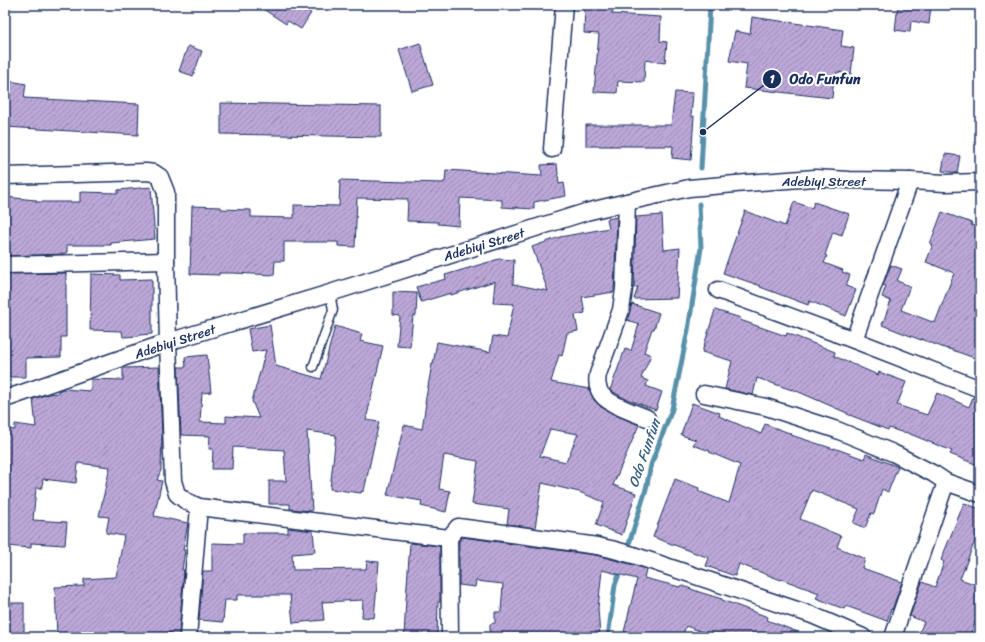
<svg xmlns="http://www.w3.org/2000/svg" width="985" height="642" viewBox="0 0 985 642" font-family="Sriracha,sans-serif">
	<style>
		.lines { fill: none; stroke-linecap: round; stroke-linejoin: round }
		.stream { stroke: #5991aa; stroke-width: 5 }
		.building { fill: url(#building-hatch); stroke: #1b2f5e; fill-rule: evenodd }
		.lane-casing { stroke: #1b2f5e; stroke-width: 11 }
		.street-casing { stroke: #1b2f5e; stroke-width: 19 }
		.lane { stroke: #fff; stroke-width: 8 }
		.street { stroke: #fff; stroke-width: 16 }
		.labels { text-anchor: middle; stroke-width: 4; stroke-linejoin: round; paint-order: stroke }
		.street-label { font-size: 13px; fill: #1b2f5e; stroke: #fff }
		.water-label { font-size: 14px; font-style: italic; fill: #3a6084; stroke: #fff }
		.leader { fill: none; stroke: #1b2f5e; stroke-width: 1.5 }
		.callout-dot { fill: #1b2f5e; stroke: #fff; stroke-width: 1.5 }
		.mark-label { font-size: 12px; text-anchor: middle; font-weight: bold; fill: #fff }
		.callout-label { font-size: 14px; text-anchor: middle; font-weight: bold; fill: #1b2f5e; stroke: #fff; stroke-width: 4; stroke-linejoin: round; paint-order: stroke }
	</style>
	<defs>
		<pattern id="building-hatch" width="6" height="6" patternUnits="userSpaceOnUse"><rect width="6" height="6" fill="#bca8d8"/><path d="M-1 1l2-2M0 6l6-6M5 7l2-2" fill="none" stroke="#9889b2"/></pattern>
	</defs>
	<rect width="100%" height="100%" fill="#fff"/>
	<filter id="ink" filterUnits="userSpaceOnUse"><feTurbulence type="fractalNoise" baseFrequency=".025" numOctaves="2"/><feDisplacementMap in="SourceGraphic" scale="8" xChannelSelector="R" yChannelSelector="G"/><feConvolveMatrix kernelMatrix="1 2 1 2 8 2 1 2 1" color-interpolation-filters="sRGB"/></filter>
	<g filter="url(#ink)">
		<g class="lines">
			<!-- stream -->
			<g class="stream">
				<polyline points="701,168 710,5"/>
				<polyline points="629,544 646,489 651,465 672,409 688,330 701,248 699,204"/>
				<polyline points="608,637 615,585 625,558"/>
			</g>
		</g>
		<!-- building -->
		<g class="building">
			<polygon points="257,5 299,5 311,13 301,29 288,21 286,24"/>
			<polygon points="585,5 613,7 612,14 661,17 660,41 667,42 665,63 645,60 644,82 618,81 617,93 594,92 599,34 584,33"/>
			<polygon points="898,5 931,5 929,24 911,21 910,32 895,30"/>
			<polygon points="752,17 843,30 841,46 854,48 851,74 837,72 836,77 834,77 832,98 744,88 747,64 729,61 735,31 750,34"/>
			<polygon points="420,43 433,85 412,91 399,50"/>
			<polygon points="188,46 202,51 193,76 179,71"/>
			<polygon points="5,80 26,84 24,98 139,104 138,135 5,127"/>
			<polygon points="675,92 693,93 691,116 694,116 691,160 672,158 673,146 586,146 586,125 671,125"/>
			<polygon points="221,103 381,106 381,137 221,134"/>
			<polygon points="945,154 960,156 957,173 942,171"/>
			<polygon points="557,164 559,184 564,183 566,196 534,202 534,209 517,208 517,206 517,208 502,207 502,200 460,198 459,226 438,224 438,222 407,221 408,199 357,198 355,247 338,246 338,242 284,242 284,261 275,261 274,275 233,273 219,273 219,275 190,274 192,206 221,207 221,209 251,210 251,217 294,218 294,205 339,206 340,180 443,183 443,182 445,182 446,170 542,176 541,165"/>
			<polygon points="151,187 155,239 111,243 111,245 67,245 67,252 66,252 66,254 5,256 5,197 36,200 36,202 80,202 80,192 118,193 118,190"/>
			<polygon points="794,202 812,208 814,202 849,214 842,235 833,232 825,255 827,256 824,263 843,270 842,272 850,275 846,286 856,290 846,316 810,301 808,305 760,287 761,286 723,273 745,211 785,226"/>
			<polygon points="942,212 972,223 971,225 980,228 980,352 977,359 947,348 947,349 921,339 921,340 882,325 891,301 882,297 886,286 883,285 891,265 902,269 897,281 910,286 901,310 935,323 954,273 926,262 933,245 930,244"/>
			<polygon points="662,215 664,250 680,248 677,298 634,299 638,287 634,288 636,217"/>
			<path d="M 617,217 L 614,292 L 582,297 L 585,313 L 575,315 L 578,331 L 567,333 L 562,356 L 559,355 L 551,382 L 589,389 L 594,400 L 601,407 L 615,415 L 639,425 L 613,485 L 636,493 L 622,535 L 596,525 L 604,502 L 579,492 L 542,483 L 535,528 L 507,524 L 509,509 L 472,504 L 478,461 L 444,455 L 439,489 L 450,491 L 446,512 L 421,506 L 422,501 L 387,495 L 404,425 L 422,429 L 426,403 L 425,403 L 432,364 L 433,364 L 437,342 L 490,352 L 493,336 L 507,338 L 514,304 L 493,303 L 495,281 L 451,295 L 451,293 L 421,302 L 416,287 L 446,279 L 445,275 L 499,259 L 514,260 L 513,284 L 548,291 L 532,247 L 560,237 L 609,228 L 607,219 ZM 550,429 L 578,434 L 566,462 L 540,456 Z"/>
			<polygon points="66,273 66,337 61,337 61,357 26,358 26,377 5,377 5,274"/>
			<polygon points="91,274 120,275 120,280 152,279 152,334 139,335 139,336 123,337 122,331 90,330"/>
			<polygon points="393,292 417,293 416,316 413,316 410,347 397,346 400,316 393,315"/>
			<polygon points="632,304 659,313 654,329 652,329 644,352 651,355 641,378 648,381 646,386 662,392 656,410 624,398 610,390 625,349 631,351 639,324 627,320"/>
			<polygon points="715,310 741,318 740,320 786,336 787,333 835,352 834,356 878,375 879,372 906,382 897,405 927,415 937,393 969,407 973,397 980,398 980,466 950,454 952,451 905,432 904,433 889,428 888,430 847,414 847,413 792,389 792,390 757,378 753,395 725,389 732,361 702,352"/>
			<polygon points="270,325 276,366 321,379 335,326 362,334 360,341 383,346 366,420 379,422 364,491 362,491 361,493 330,489 336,435 307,431 312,511 290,509 290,504 269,504 269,481 286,481 284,450 233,447 232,469 212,469 213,449 209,449 210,436 181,435 178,367 186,367 185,357 207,355 211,392 202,393 200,422 226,423 226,416 259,418 252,401 266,350 252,352 248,329"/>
			<polygon points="159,367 162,435 161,470 157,480 162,481 154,516 188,523 183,550 185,550 182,570 184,570 179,633 120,633 120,636 97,637 57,637 55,587 84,586 84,579 116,577 124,536 106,533 109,517 99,516 110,467 78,463 76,483 43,479 42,488 36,488 33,520 67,522 65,545 31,543 31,548 5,546 5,429 15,430 15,424 36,427 33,399 48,394 58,393 58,391 63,389 91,391 91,379 123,380 123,368 124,368"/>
			<polygon points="692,403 720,413 719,416 761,434 765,424 792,434 791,435 834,449 834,448 864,459 866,454 898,467 888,492 882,489 874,514 871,513 865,528 853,523 859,509 812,490 800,519 841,536 837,547 865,559 862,568 902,582 892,610 891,609 887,621 846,606 844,609 816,598 819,593 781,579 781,580 739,564 735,576 706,566 709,558 653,537 675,479 699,488 698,491 729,503 740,465 709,452 710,451 693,445 696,440 681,435"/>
			<polygon points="964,503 980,509 980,528 960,579 980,586 980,620 977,619 969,637 917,637 924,622 910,616 922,582 935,587 944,562 941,560"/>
			<polygon points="288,528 313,531 315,552 292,554 293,570 366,569 367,561 379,562 374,618 362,617 363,600 322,602 324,620 293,623 290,595 237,595 237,600 225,600 223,622 199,620 203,571 212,571 212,543 243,544 243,533 288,533"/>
			<polygon points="462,537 595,555 630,564 646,569 644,578 680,587 681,585 699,592 722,599 722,600 768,617 767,620 808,636 808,637 716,637 686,626 682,637 642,637 624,632 637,579 602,570 598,608 600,637 490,637 490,624 495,623 495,612 501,612 503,584 476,581 475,587 459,585 459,541"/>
			<polygon points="410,543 440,546 440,602 438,602 437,637 404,637 406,599"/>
			<rect x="5" y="603" width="19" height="34"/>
		</g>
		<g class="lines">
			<defs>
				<polyline id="lane" points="313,367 333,310 330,293"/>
				<g id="street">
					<polyline points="552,149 564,5"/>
					<polyline points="5,176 146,172 154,173 160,177 166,192 166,261 168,342 173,481 177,494 186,501 199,507 449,538 458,527 527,536 597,546 611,549 633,555 812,615 863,637"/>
					<path d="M 627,202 L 624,289 L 621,310 L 598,374 C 597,379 597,385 599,390 C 604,404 633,412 647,418"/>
					<polyline points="5,265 166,261"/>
					<polyline points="718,290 854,340 980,389"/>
					<polyline points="854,340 910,181"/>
					<polyline points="704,394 766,407 837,430 893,453 934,474 946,482 980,494"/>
					<polyline points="5,399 168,342 330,293 586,212 627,202 689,188 747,183 815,178 849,180 910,181 945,183 980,182"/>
					<polyline points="449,538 450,637"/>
					<polyline points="188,637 199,507"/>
					<polyline points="893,637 946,482"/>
				</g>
			</defs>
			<!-- lane casing -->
			<use href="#lane" class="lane-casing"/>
			<!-- street casing -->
			<use href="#street" class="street-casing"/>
			<!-- lane -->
			<use href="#lane" class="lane"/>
			<!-- street -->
			<use href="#street" class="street"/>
		</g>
	</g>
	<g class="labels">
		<!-- street labels -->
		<g class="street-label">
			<text x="824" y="186">Adebiyi Street</text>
			<text transform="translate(484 244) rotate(-17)" y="5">Adebiyi Street</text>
			<text transform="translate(175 341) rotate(-18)" y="5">Adebiyi Street</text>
		</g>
		<!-- water labels -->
		<g class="water-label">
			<text transform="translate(644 453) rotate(-71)" y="5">Odo Funfun</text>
		</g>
	</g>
	<!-- callouts -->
	<path class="leader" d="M703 132L772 79"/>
	<g class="callout-dot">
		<circle cx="703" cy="132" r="4"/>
		<circle cx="772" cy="79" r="10"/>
	</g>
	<g class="mark-label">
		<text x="772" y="83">1</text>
	</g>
	<g class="callout-label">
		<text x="825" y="84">Odo Funfun</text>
	</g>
	<!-- margin -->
	<rect width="985" height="642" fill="none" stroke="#fff" stroke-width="20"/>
	<rect x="10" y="10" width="965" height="622" fill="none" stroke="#1b2f5e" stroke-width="1.5" filter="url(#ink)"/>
</svg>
